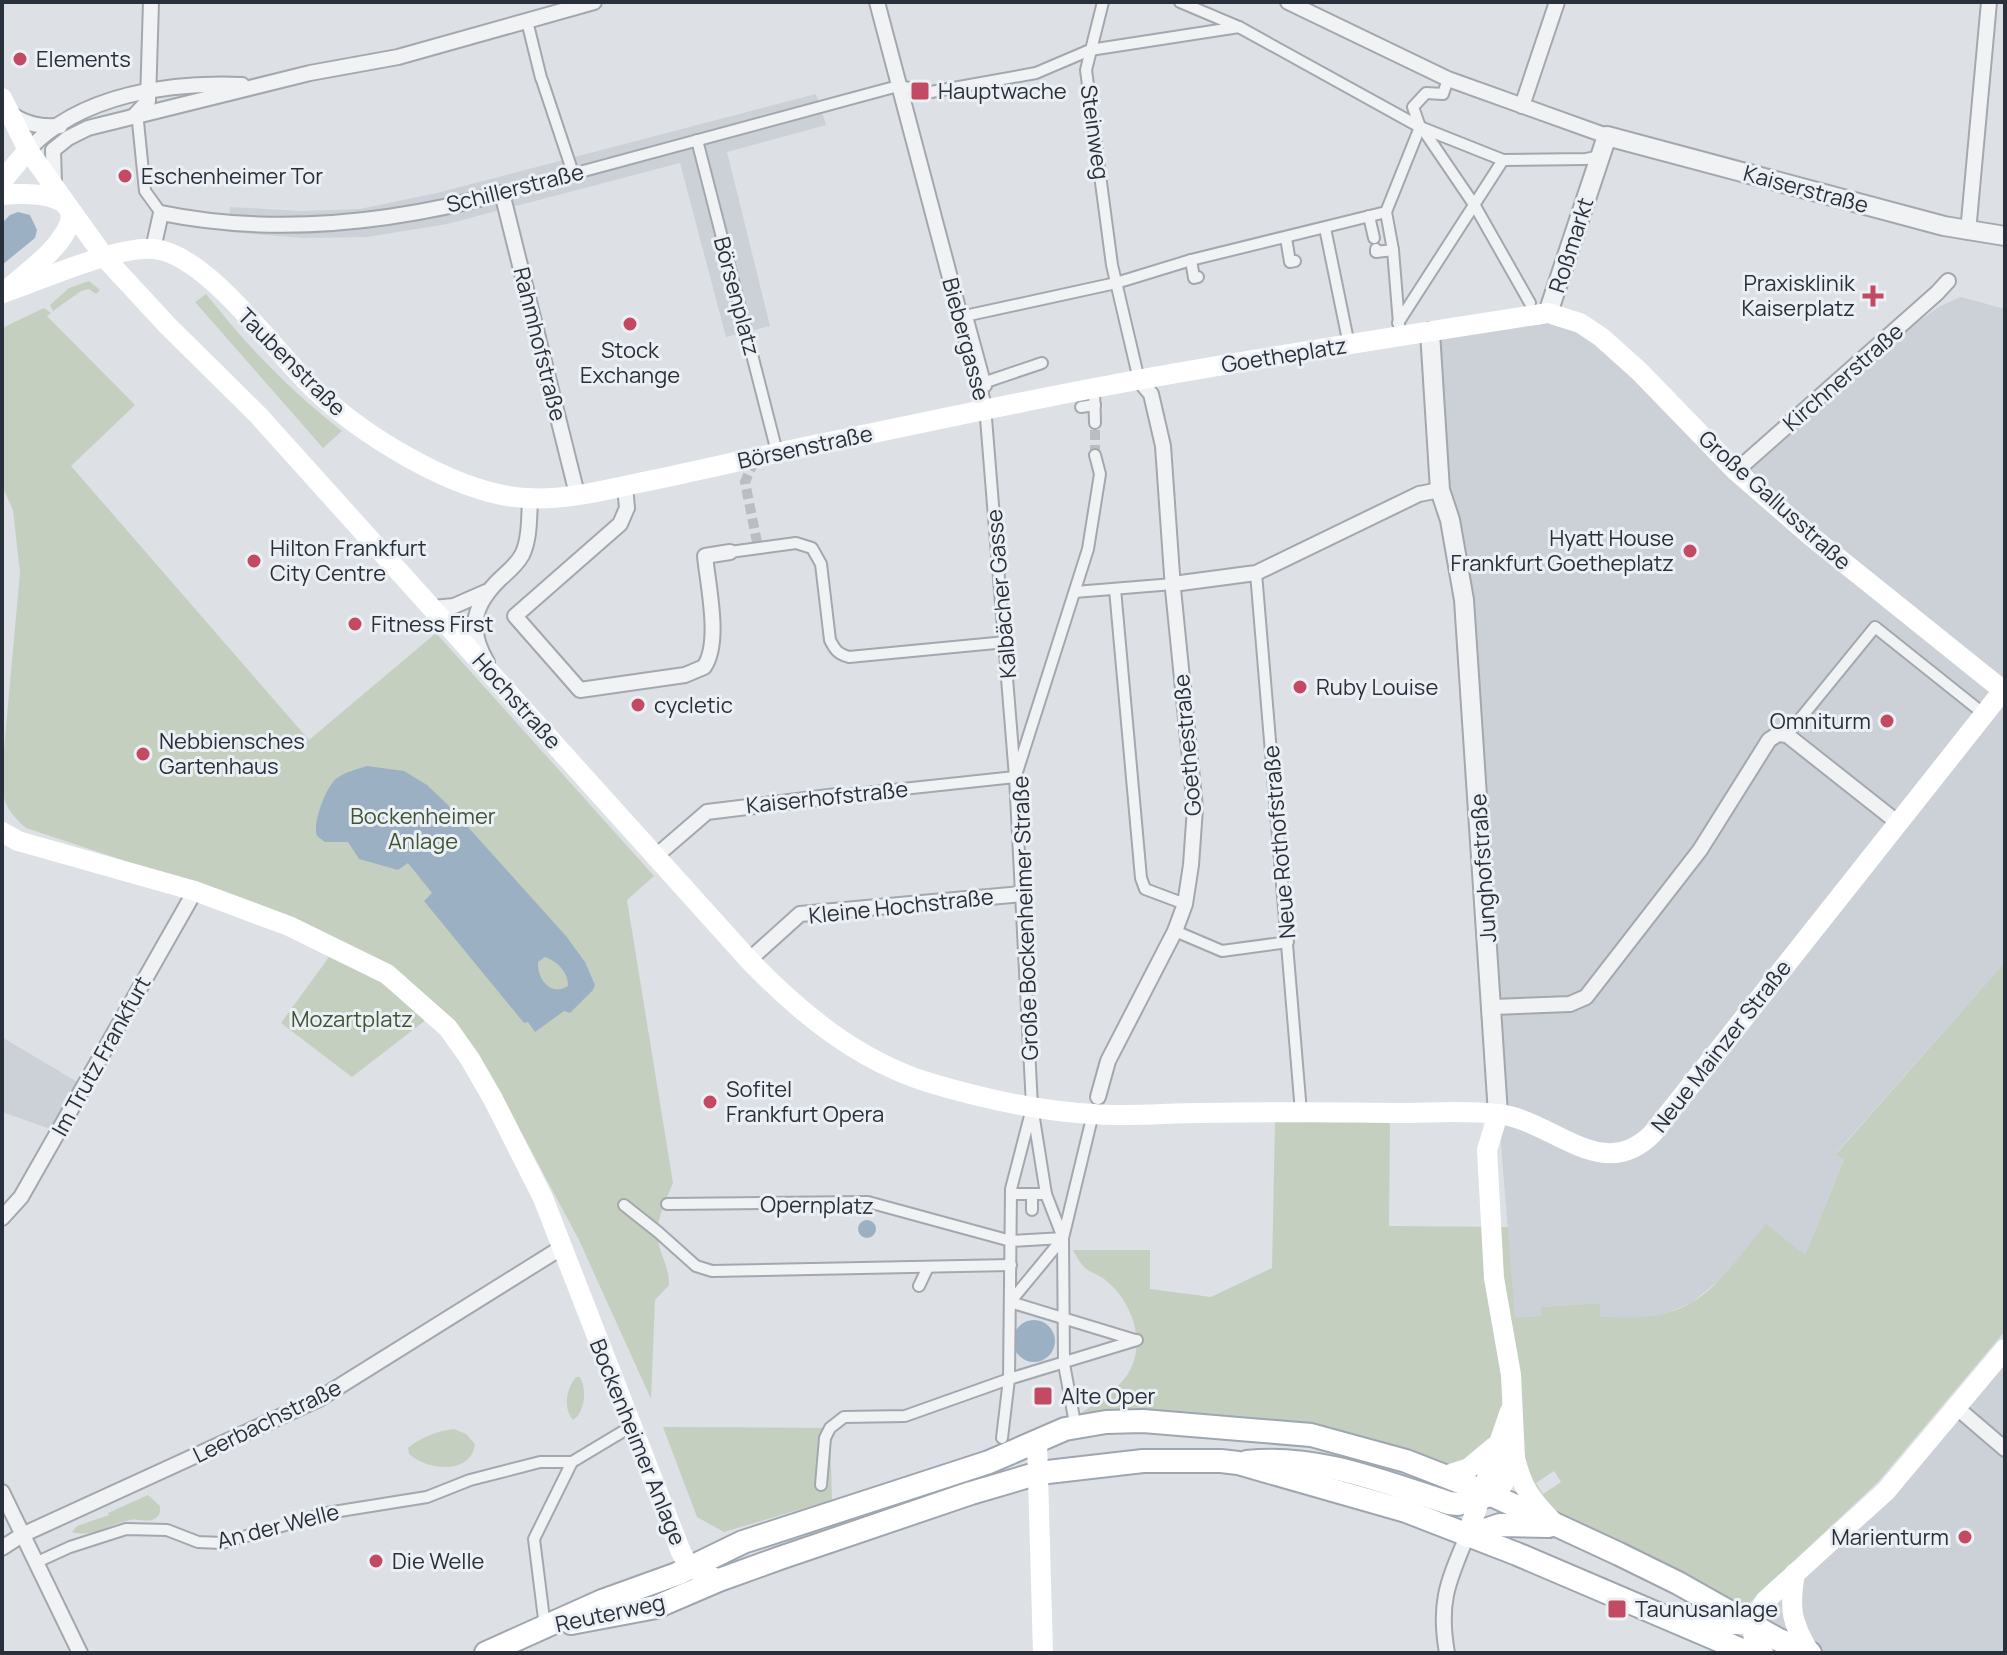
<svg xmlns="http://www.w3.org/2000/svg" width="2007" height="1655" viewBox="0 0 2007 1655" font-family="Manrope,sans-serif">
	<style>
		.built { fill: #ccd0d7 }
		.green { fill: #c4cfbf; fill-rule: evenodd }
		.water { fill: #9bb1c3; fill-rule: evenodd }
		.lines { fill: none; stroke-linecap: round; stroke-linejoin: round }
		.pedestrian-tunnel { stroke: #b9bec4; stroke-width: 10; stroke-dasharray: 10 5; stroke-linecap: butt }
		.pedestrian-casing { stroke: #a3a8af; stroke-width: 14 }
		.minor-casing { stroke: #a3a8af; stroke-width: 18 }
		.tertiary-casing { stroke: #a3a8af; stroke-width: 22 }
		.primary-casing { stroke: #9ea6b0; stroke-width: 26 }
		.pedestrian { stroke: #f0f2f4; stroke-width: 10 }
		.minor { stroke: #f0f2f4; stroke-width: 14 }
		.tertiary { stroke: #f0f2f4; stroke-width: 18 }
		.secondary { stroke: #fff; stroke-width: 20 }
		.primary { stroke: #fff; stroke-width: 22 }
		.poi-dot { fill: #c24b63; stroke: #ecf0f4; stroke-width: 3 }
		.labels { text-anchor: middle; stroke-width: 6; stroke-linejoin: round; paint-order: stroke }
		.poi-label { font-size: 22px; fill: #28303b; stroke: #ecf0f4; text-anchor: start }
		.street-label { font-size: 22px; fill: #28303b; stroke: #ecf0f4 }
		.park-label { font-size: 22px; fill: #3e5636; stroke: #ecf0f4 }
	</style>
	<rect width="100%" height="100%" fill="#dde1e6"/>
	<!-- built -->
	<g class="built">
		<polygon points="816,94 826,125 727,152 770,326 726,337 680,163 447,224 367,237 303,238 229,232 230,207 300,211 360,209 437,193"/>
		<polygon points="1961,297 2005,309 2005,962 1836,1153 1844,1160 1805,1255 1726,1275 1691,1303 1657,1317 1628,1319 1600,1316 1601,1303 1541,1307 1542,1316 1515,1317 1435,335 1546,319 1594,337 1736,478 1915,324 1940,306"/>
		<polygon points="2,1034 5,1039 84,1086 59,1132 2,1112"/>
		<polygon points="2005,1341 2005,1653 1810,1653 1752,1624 1896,1495"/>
	</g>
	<!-- green -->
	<g class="green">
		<polygon points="89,281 100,290 96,294 89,289 81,291 53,311 50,305 69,288"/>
		<path d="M 206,294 C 249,348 287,388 342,431 L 323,448 L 195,302 Z"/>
		<path d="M 44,308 L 51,313 L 47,316 L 135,405 L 71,466 L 309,740 L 436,633 L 654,876 L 627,900 L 673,1183 C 666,1201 655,1220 658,1240 C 661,1258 669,1266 669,1285 L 655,1300 L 651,1399 L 579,1240 L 502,1096 L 392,970 L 198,885 L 26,828 C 4,808 2,800 2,771 L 20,573 L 13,510 L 2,486 L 2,328 Z"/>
		<polygon points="329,957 380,982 427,1019 352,1077 281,1023"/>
		<path d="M 2005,962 L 2005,1331 L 1878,1482 L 1745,1607 L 1558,1526 L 1501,1459 L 1421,1466 L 1311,1435 L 1074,1418 C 1089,1407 1106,1398 1119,1385 C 1148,1357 1138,1312 1112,1286 C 1094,1267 1088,1280 1073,1250 L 1150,1250 L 1150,1289 L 1211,1297 L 1272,1268 L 1275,1121 L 1390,1118 L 1389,1226 L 1508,1227 L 1515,1317 L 1541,1316 L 1541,1307 L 1601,1303 L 1600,1316 C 1693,1326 1713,1290 1766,1224 L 1805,1255 L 1844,1160 L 1836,1154 ZM 1554,1471 L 1561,1482 L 1543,1494 L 1536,1483 Z"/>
		<path d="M 576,1377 L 580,1377 C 587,1390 585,1412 573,1420 C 563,1408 566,1389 576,1377 Z"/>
		<polygon points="663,1427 830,1428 832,1500 724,1532 697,1517"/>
		<path d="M 454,1429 L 466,1434 L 475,1444 C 471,1476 426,1470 409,1454 L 408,1448 C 421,1437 437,1431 454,1429 Z"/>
		<path d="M 148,1495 L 160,1506 C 160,1511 161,1514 156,1518 C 148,1524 138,1518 130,1520 C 109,1524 95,1538 72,1532 L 77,1526 L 109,1515 L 108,1513 Z"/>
	</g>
	<!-- water -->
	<g class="water">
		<polygon points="18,212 30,215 37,230 35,238 2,265 2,223 10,215"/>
		<path d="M 367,766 L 404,771 L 427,785 L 449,806 L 566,936 L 585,962 L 595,985 L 593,990 L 570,1013 L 564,1011 L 535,1032 L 528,1022 L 524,1023 L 424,901 L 432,893 L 408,863 L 398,870 L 359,859 L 348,842 L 325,842 L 317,836 C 312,824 326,786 337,778 C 345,772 358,769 367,766 ZM 545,957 C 557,961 569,973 568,986 C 551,997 537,979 538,962 Z"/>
		<circle cx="867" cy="1229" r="9"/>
		<circle cx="1034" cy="1341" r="21"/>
	</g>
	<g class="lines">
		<!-- pedestrian-tunnel -->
		<g class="pedestrian-tunnel">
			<polyline points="1095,455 1095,423"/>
			<polyline points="754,461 745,482 758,547"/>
		</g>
		<defs>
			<g id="pedestrian">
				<polyline points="1103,2 1086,70 1112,265 1139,380"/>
				<polyline points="1180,2 1239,27 1420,127 1503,160 1586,159 1600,156"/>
				<polyline points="527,21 541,78"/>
				<polyline points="542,80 573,173"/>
				<polyline points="138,122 145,191 161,213"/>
				<polyline points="1422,128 1475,206 1530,303"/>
				<polyline points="697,140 777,452"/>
				<polyline points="502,193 898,86 931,92 1036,73 1090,50 1239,27"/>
				<polyline points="1369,216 1374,238"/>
				<polyline points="1325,228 1349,345"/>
				<polyline points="1286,238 1290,262 1295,261"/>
				<polyline points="1376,249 1376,252 1393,250"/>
				<polyline points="1191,260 1194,278 1198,277"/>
				<polyline points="967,316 986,386"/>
				<polyline points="960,317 1116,283 1191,260 1386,212"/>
				<polyline points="1398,323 1503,160"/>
				<polyline points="1400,336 1393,250 1386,212 1420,127 1413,107 1426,93 1443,94 1448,79"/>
				<polyline points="980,384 1042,363"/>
				<polyline points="1094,388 1095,423"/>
				<polyline points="985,406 1015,777 1032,1106 1046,1194 1063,1238"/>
				<polyline points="1081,407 1095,405"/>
				<path d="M 730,552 L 796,543 L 812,548 L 821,564 L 830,640 C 835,650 838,654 849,657 L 1006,642"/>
				<polyline points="1256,573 1301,1112"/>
				<polyline points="1115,589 1141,878 1145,889 1185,904"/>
				<polyline points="1075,592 1173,584"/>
				<polyline points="1787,735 1875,627 1984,714"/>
				<polyline points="1017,772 1088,549 1100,474 1095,455"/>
				<polyline points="837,796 1015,777"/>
				<polyline points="1175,931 1222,951 1288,942"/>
				<polyline points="1011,1194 1046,1194"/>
				<polyline points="1032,1194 1032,1210"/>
				<polyline points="667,1204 868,1202 1011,1241 1063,1238"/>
				<polyline points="624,1205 658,1232 696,1266 712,1271 1011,1265"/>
				<polyline points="919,1286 928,1267"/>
				<polyline points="1011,1301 1063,1238"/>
				<polyline points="1010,1302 1135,1340"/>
				<polyline points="1074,1418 1064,1364 1063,1238 1091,1122"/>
				<polyline points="1002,1438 1009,1379 1011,1189 1031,1112"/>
				<polyline points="821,1485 825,1438 830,1428 844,1417 905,1416 1009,1379 1137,1340"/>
				<polyline points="35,1563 70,1547 126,1529 167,1530 198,1542 222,1543 327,1513 427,1497 470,1480 540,1462 572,1462 632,1426"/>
				<polyline points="545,1627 534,1539 572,1462"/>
			</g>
			<g id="minor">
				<polyline points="877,2 985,410"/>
				<polyline points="1288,2 1448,79 1607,136"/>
				<polyline points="1522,106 1557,2"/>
				<path d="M 11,114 C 27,125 42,127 60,126"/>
				<polyline points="135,115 148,101 151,2"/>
				<path d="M 28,150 C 81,94 169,82 242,85"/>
				<polyline points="54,184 53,150 68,138 88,128 310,73 398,57 594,2"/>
				<polyline points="1968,232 1989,2"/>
				<path d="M 153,249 L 161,213 C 274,236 392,223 502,193 L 577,494"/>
				<polyline points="1736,471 1937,293 1948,281"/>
				<path d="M 625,486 L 627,508 L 620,524 L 515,616 L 580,690 L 685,675 L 704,667 C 721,643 708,586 705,556 L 730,552"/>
				<polyline points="1173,584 1256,573 1419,494 1440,490"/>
				<polyline points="433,608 454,606 486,592"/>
				<path d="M 487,662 C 467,628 473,605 501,578 C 508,572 517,564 522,555 C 530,539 529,516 530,499"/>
				<polyline points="656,856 707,812 837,796"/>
				<polyline points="749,960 800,914 1022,894"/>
				<polyline points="1493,1007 1570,1004 1586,997 1700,850 1769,740 1778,734 1787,735 1897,822"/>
				<polyline points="1098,1097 1108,1061 1175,931 1185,904 1191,865 1195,808 1173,589 1163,446 1151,394 1139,380"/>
				<polyline points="2,1218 21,1197 195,891"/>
				<polyline points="1956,1407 2005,1449"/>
				<polyline points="2,1492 80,1653"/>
				<polyline points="2,1548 22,1535 319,1399 561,1248"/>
				<path d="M 1447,1653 C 1438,1602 1448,1582 1467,1536"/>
			</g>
			<g id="tertiary">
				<polyline points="1548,313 1607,136 1944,226 2005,236"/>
				<polyline points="1430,332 1440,490 1450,520 1464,600 1498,1114"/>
			</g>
			<g id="primary">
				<path d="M 1247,1462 C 1316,1454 1384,1482 1449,1503 L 1458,1504 L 1491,1495"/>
				<polyline points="1467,1536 1500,1525 1549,1526"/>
				<polyline points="571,1623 656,1607 719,1580 780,1558 971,1493 1039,1473 1143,1461 1221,1461 1238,1463 1406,1511 1517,1554 1749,1653"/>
				<polyline points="486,1653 602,1601 677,1574 743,1542 989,1462 1065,1429 1106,1422 1143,1421 1311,1435 1406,1461 1483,1491 1619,1554 1678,1583 1779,1640 1810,1653"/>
			</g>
		</defs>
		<!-- pedestrian casing -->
		<use href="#pedestrian" class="pedestrian-casing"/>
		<!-- minor casing -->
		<use href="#minor" class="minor-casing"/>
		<!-- tertiary casing -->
		<use href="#tertiary" class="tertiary-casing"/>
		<!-- primary casing -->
		<use href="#primary" class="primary-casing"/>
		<!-- pedestrian -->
		<use href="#pedestrian" class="pedestrian"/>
		<!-- minor -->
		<use href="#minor" class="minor"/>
		<!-- tertiary -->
		<use href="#tertiary" class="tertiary"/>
		<!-- secondary -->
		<g class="secondary">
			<path d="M 2,98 L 28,150 L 105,258 L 167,325 L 258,415 L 749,960 C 799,1012 857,1060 927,1082 C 980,1098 1038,1111 1093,1114 C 1129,1117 1166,1113 1202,1113 C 1267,1112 1331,1112 1396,1113 C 1429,1113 1465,1110 1499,1114 C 1554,1121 1603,1185 1653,1133 L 2005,688"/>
			<polyline points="2,181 28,150"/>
			<path d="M 2,195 C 27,192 93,192 63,236 C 50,256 27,272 9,288"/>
			<path d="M 3,293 C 42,280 115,246 154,249 C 207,254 275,352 314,389 C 363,436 457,494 525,498 C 566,501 609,489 648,481 C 714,467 778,452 844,439 C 936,420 1028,400 1121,383 C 1263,357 1406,335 1548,313 L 1580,323 L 1601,337 L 1639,371 L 1736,471 L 1812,537 L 2005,692"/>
			<polyline points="2,832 18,841 195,891 289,926 387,974 448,1028 470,1059 493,1099 543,1198 681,1552 689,1567 719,1580"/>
			<polyline points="1037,1441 1043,1653"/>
			<path d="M 1515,1458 C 1522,1487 1531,1500 1552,1521"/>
			<polyline points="1445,1476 1469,1468 1494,1447"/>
			<polyline points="1491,1495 1503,1484 1515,1458 1511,1375 1494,1278 1487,1150 1498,1114"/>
			<polyline points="1467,1536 1510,1411"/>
			<path d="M 1795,1573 C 1789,1608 1791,1623 1810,1653"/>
			<polyline points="1683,1624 1752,1624"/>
			<polyline points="1752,1624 1765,1601 1886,1491 2005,1349"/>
			<polyline points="1752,1624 1754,1640 1763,1653"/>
		</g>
		<!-- primary -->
		<use href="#primary" class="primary"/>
	</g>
	<!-- markers -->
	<g class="poi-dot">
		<circle cx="20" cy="59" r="8"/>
		<rect x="910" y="81" width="20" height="20" rx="4"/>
		<circle cx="125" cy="176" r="8"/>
		<path d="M1869 284h8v8h8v8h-8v8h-8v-8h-8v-8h8z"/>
		<circle cx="630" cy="324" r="8"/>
		<circle cx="1690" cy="551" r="8"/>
		<circle cx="254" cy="561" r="8"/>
		<circle cx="355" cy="624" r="8"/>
		<circle cx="1300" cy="687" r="8"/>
		<circle cx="638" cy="705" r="8"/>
		<circle cx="1887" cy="721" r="8"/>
		<circle cx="143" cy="754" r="8"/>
		<circle cx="710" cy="1102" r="8"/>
		<rect x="1033" y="1386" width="20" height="20" rx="4"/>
		<circle cx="1965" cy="1537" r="8"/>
		<circle cx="376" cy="1561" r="8"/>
		<rect x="1607" y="1599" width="20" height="20" rx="4"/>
	</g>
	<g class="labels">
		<!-- poi labels -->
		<g class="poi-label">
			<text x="36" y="67">Elements</text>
			<text x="938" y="99">Hauptwache</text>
			<text x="141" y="184">Eschenheimer Tor</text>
			<text x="1855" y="291" text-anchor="end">Praxisklinik<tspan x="1855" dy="25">Kaiserplatz</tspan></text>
			<text x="630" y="358" text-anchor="middle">Stock<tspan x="630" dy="25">Exchange</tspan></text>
			<text x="1674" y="546" text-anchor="end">Hyatt House<tspan x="1674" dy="25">Frankfurt Goetheplatz</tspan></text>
			<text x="270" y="556">Hilton Frankfurt<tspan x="270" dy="25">City Centre</tspan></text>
			<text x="371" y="632">Fitness First</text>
			<text x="1316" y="695">Ruby Louise</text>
			<text x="654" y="713">cycletic</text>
			<text x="1871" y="729" text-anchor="end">Omniturm</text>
			<text x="159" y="749">Nebbiensches<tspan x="159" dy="25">Gartenhaus</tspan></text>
			<text x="726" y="1097">Sofitel<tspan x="726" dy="25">Frankfurt Opera</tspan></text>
			<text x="1061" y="1404">Alte Oper</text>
			<text x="1949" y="1545" text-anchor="end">Marienturm</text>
			<text x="392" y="1569">Die Welle</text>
			<text x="1635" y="1617">Taunusanlage</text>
		</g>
		<!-- street labels -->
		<g class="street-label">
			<text transform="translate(1095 132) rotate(82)" y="8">Steinweg</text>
			<text transform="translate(515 188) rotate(-14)" y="8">Schillerstraße</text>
			<text transform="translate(1806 189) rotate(15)" y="8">Kaiserstraße</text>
			<text transform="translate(1571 245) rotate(-72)" y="8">Roßmarkt</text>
			<text transform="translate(737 296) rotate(75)" y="8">Börsenplatz</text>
			<text transform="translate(966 339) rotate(75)" y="8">Biebergasse</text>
			<text transform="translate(540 344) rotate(76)" y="8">Rahmhofstraße</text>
			<text transform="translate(1284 355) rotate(-9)" y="8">Goetheplatz</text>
			<text transform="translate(292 362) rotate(45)" y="8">Taubenstraße</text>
			<text transform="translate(1843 377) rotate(-41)" y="8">Kirchnerstraße</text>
			<text transform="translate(805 447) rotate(-12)" y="8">Börsenstraße</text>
			<text transform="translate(1775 500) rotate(42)" y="8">Große Gallusstraße</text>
			<text transform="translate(1001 594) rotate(-95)" y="8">Kalbächer Gasse</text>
			<text transform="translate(517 701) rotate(48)" y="8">Hochstraße</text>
			<text transform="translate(1187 745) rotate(-95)" y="8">Goethestraße</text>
			<text transform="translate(827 797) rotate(-6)" y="8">Kaiserhofstraße</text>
			<text transform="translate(1279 842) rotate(-95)" y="8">Neue Rothofstraße</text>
			<text transform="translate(1483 868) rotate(-94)" y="8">Junghofstraße</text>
			<text transform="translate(901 906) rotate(-6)" y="8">Kleine Hochstraße</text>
			<text transform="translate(1025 918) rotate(-92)" y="8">Große Bockenheimer Straße</text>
			<text transform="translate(1721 1046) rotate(-52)" y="8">Neue Mainzer Straße</text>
			<text transform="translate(101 1056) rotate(-61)" y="8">Im Trutz Frankfurt</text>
			<text transform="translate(817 1205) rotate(1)" y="8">Opernplatz</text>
			<text transform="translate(267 1421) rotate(-26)" y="8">Leerbachstraße</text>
			<text transform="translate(638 1442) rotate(68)" y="8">Bockenheimer Anlage</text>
			<text transform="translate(278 1526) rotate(-14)" y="8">An der Welle</text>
			<text transform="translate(610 1613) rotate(-12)" y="8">Reuterweg</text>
		</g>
		<!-- park labels -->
		<g class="park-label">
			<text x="423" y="824">Bockenheimer<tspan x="423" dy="25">Anlage</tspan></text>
			<text x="352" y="1027">Mozartplatz</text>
		</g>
	</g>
	<!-- border -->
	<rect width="2007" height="1655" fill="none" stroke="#28303b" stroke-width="8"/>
</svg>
